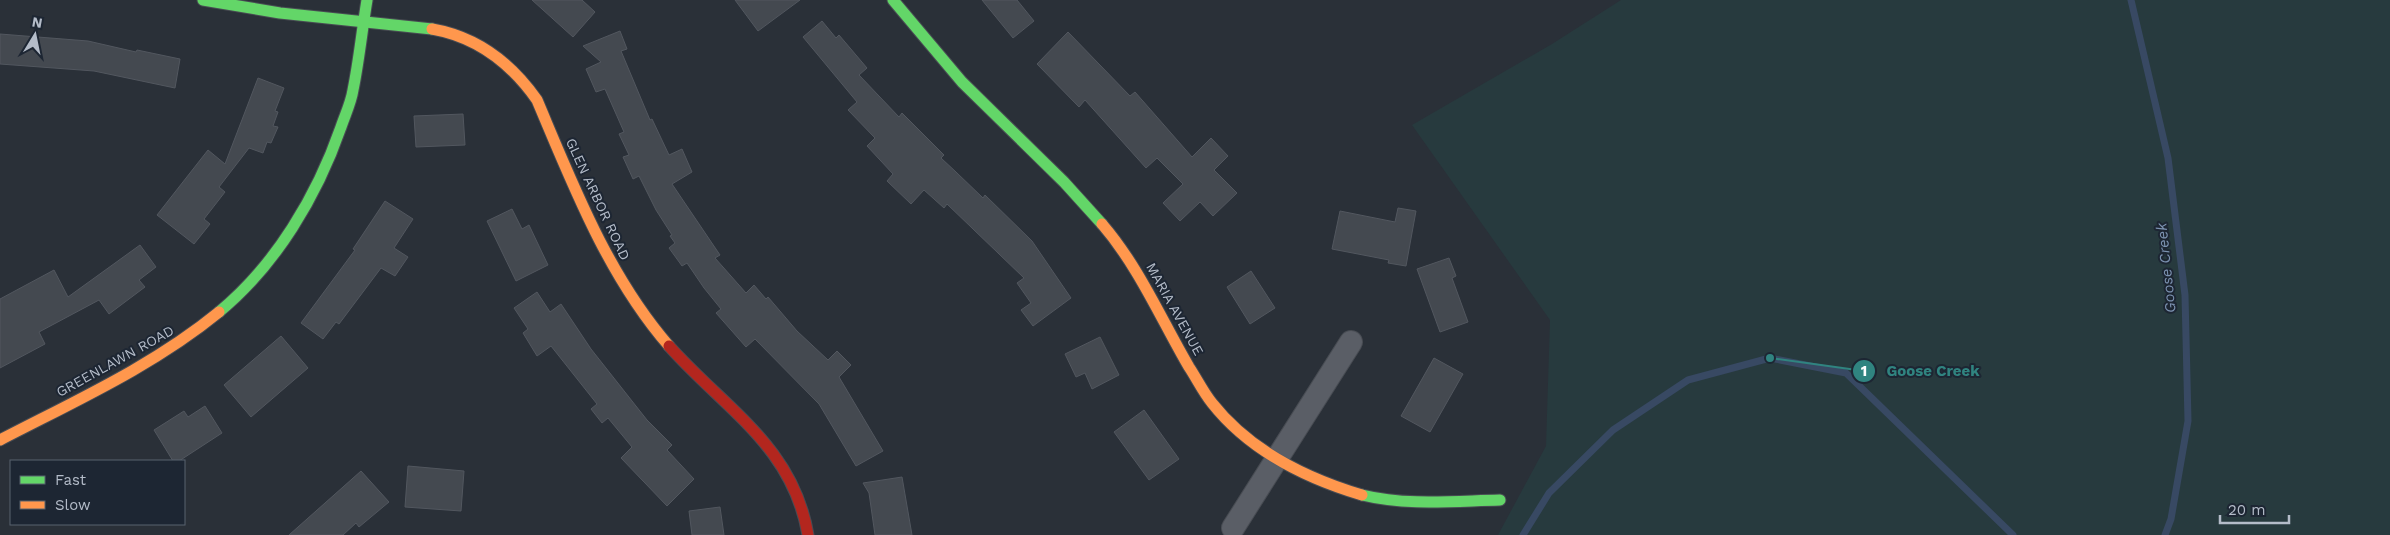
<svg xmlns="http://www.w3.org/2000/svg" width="2390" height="535" viewBox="0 0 2390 535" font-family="'Work Sans',sans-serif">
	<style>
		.green { fill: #273a3e }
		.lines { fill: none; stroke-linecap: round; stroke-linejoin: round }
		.stream { stroke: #384963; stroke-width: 7 }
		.building { fill: #444950; stroke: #52575f }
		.street-casing { stroke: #484c53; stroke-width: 24 }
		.fast-casing { stroke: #484c53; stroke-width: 13 }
		.slow-casing { stroke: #484c53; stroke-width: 13 }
		.jam-casing { stroke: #484c53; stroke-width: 13 }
		.street { stroke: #5a5e66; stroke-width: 22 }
		.fast { stroke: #63d668; stroke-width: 11 }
		.slow { stroke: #ff974d; stroke-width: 11 }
		.jam { stroke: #b3261e; stroke-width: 11 }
		.labels { text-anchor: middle; stroke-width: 4; stroke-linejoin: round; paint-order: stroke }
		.street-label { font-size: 14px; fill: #b4bcc9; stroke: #1d2633 }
		.water-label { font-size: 15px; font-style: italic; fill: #7c92b1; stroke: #1d2633 }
		.leader { fill: none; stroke: #308480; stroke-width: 2 }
		.callout-dot { fill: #308480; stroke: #1d2633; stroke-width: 2 }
		.mark-label { font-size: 15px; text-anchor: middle; font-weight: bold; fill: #fff }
		.callout-label { font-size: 15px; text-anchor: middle; font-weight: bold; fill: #308480; stroke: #1d2633; stroke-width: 4; stroke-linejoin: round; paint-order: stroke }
	</style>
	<rect width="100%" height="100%" fill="#2a3038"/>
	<!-- green -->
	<polygon class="green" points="1621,0 2390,0 2390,535 1498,535 1546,446 1550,320 1412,125 1552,44"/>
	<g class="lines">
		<!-- stream -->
		<g class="stream">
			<polyline points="2131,0 2168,158 2185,295 2188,421 2171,519 2165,535"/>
			<polyline points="1523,535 1549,493 1613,430 1688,380 1770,358 1846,373 2013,535"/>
		</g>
	</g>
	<!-- building -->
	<g class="building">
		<polygon points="532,0 582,0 595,12 573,37"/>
		<polygon points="735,0 800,0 758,31"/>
		<polygon points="982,0 1017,0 1034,21 1013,38"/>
		<polygon points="822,21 836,38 839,35 867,68 859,75 899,117 902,113 944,155 941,158 956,172 983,198 985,195 1032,241 1071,298 1033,326 1021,310 1031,303 1017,283 1024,278 947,204 944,208 924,190 911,204 887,181 893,174 867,146 875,138 848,110 857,102 803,37"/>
		<polygon points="620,31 627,49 621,51 650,120 652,119 669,155 682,149 692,172 672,184 720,255 715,258 746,293 754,285 766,299 768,297 797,331 828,360 837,351 851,365 839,377 883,451 856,466 819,404 755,339 746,347 716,313 721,309 704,288 687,263 682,266 669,248 675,243 670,236 672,235 656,210 639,176 633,179 623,157 629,155 619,134 624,132 605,89 596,92 586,69 601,62 583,46"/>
		<polygon points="1068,32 1130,96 1135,92 1192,157 1211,138 1228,156 1214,170 1237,193 1213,216 1200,202 1180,221 1163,203 1183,184 1157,158 1146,168 1085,100 1079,107 1037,64"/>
		<polygon points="0,34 88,41 136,52 137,50 180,59 175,88 94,71 0,64"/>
		<polygon points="258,78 284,88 275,111 278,112 273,126 278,127 271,143 267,142 263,153 249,148 219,187 225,192 204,219 210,224 194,244 157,215 208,150 225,164"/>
		<polygon points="463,114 465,145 416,147 414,116"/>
		<polygon points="385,201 413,219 394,248 408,257 395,276 381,268 339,324 336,322 323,339 301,323 355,250 353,249"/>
		<polygon points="1398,208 1416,211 1406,266 1388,263 1389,260 1332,249 1340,211 1395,222"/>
		<polygon points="512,209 522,229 529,225 548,265 516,281 487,221"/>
		<polygon points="140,245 156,267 139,280 145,287 109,314 99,300 39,332 45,344 0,368 0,299 54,270 68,297"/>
		<polygon points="1449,258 1456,276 1452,278 1468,322 1440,332 1417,269"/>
		<polygon points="1251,271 1275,308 1250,324 1227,287"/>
		<polygon points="537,292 550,312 561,304 591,349 647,420 672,445 667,450 694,479 667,506 621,458 632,447 608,418 602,423 591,409 597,404 551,346 537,356 523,333 528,329 514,308"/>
		<polygon points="281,336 308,368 251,417 224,385"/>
		<polygon points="1100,337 1119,375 1092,389 1085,373 1076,377 1065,354"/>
		<polygon points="1434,358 1463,374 1430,432 1401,416"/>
		<polygon points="205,406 222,433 179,461 173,461 154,430 184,411 188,417"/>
		<polygon points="1144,410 1179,459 1149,480 1114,432"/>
		<polygon points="408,466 464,471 461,511 405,507"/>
		<polygon points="361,471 389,502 359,527 356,523 343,535 289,535"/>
		<polygon points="902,477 912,535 875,535 869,493 863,483"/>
		<polygon points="720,507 724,535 692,535 689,511"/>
	</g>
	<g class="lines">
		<defs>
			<polyline id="street" points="1233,528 1351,342"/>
			<g id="fast">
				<polyline points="203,0 280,13 432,29"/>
				<polyline points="893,0 962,82 1064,182 1102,224"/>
				<path d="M 219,312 C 276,265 317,196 341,127 C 345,115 351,103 353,90 C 359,61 362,30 367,0"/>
				<path d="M 1362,495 C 1407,506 1454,501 1500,500"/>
			</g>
			<g id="slow">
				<path d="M 432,29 C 478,37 511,63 537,100 C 573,185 608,276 669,346"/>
				<path d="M 1102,224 C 1139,267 1161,319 1189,367 C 1197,379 1203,392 1212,403 C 1249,450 1305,478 1362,495"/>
				<path d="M 0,440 C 75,401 153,366 219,312"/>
			</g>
			<path id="jam" d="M 669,346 C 725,409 793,446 808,535"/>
		</defs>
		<!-- street casing -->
		<use href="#street" class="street-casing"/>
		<!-- fast casing -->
		<use href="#fast" class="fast-casing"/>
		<!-- slow casing -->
		<use href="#slow" class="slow-casing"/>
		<!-- jam casing -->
		<use href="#jam" class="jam-casing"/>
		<!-- street -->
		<use href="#street" class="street"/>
		<!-- fast -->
		<use href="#fast" class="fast"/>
		<!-- slow -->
		<use href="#slow" class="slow"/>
		<!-- jam -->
		<use href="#jam" class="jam"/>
	</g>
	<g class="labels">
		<!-- street labels -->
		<g class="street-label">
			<text transform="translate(598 199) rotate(65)" y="5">GLEN ARBOR ROAD</text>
			<text transform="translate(1175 309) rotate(61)" y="5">MARIA AVENUE</text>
			<text transform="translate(115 361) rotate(-29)" y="5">GREENLAWN ROAD</text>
		</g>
		<!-- water labels -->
		<g class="water-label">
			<text transform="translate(2166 268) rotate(-96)" y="5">Goose Creek</text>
		</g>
	</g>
	<!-- callouts -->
	<path class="leader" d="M1770 358L1864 371"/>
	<g class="callout-dot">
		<circle cx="1770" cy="358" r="5"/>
		<circle cx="1864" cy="371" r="12"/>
	</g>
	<g class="mark-label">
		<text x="1864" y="376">1</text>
	</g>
	<g class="callout-label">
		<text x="1933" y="376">Goose Creek</text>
	</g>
	<!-- legend -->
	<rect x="10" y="460" width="175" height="65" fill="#1d2633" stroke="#59626f"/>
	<rect x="20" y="476" width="25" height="8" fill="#63d668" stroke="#59626f"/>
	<text x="55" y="485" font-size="15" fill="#b4bcc9">Fast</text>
	<rect x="20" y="501" width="25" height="8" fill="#ff974d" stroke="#59626f"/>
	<text x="55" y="510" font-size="15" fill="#b4bcc9">Slow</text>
	<!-- north arrow -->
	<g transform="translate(35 35) rotate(10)" stroke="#1d2633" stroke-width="4" paint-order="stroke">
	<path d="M0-4L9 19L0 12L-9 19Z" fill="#b4bcc9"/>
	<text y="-8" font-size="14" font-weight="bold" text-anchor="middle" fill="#b4bcc9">N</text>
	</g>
	<!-- scale -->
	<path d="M2220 515v8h69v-8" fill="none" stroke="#b4bcc9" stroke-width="2.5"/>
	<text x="2228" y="515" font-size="15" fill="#b4bcc9" stroke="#1d2633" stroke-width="4" paint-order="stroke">20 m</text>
</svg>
